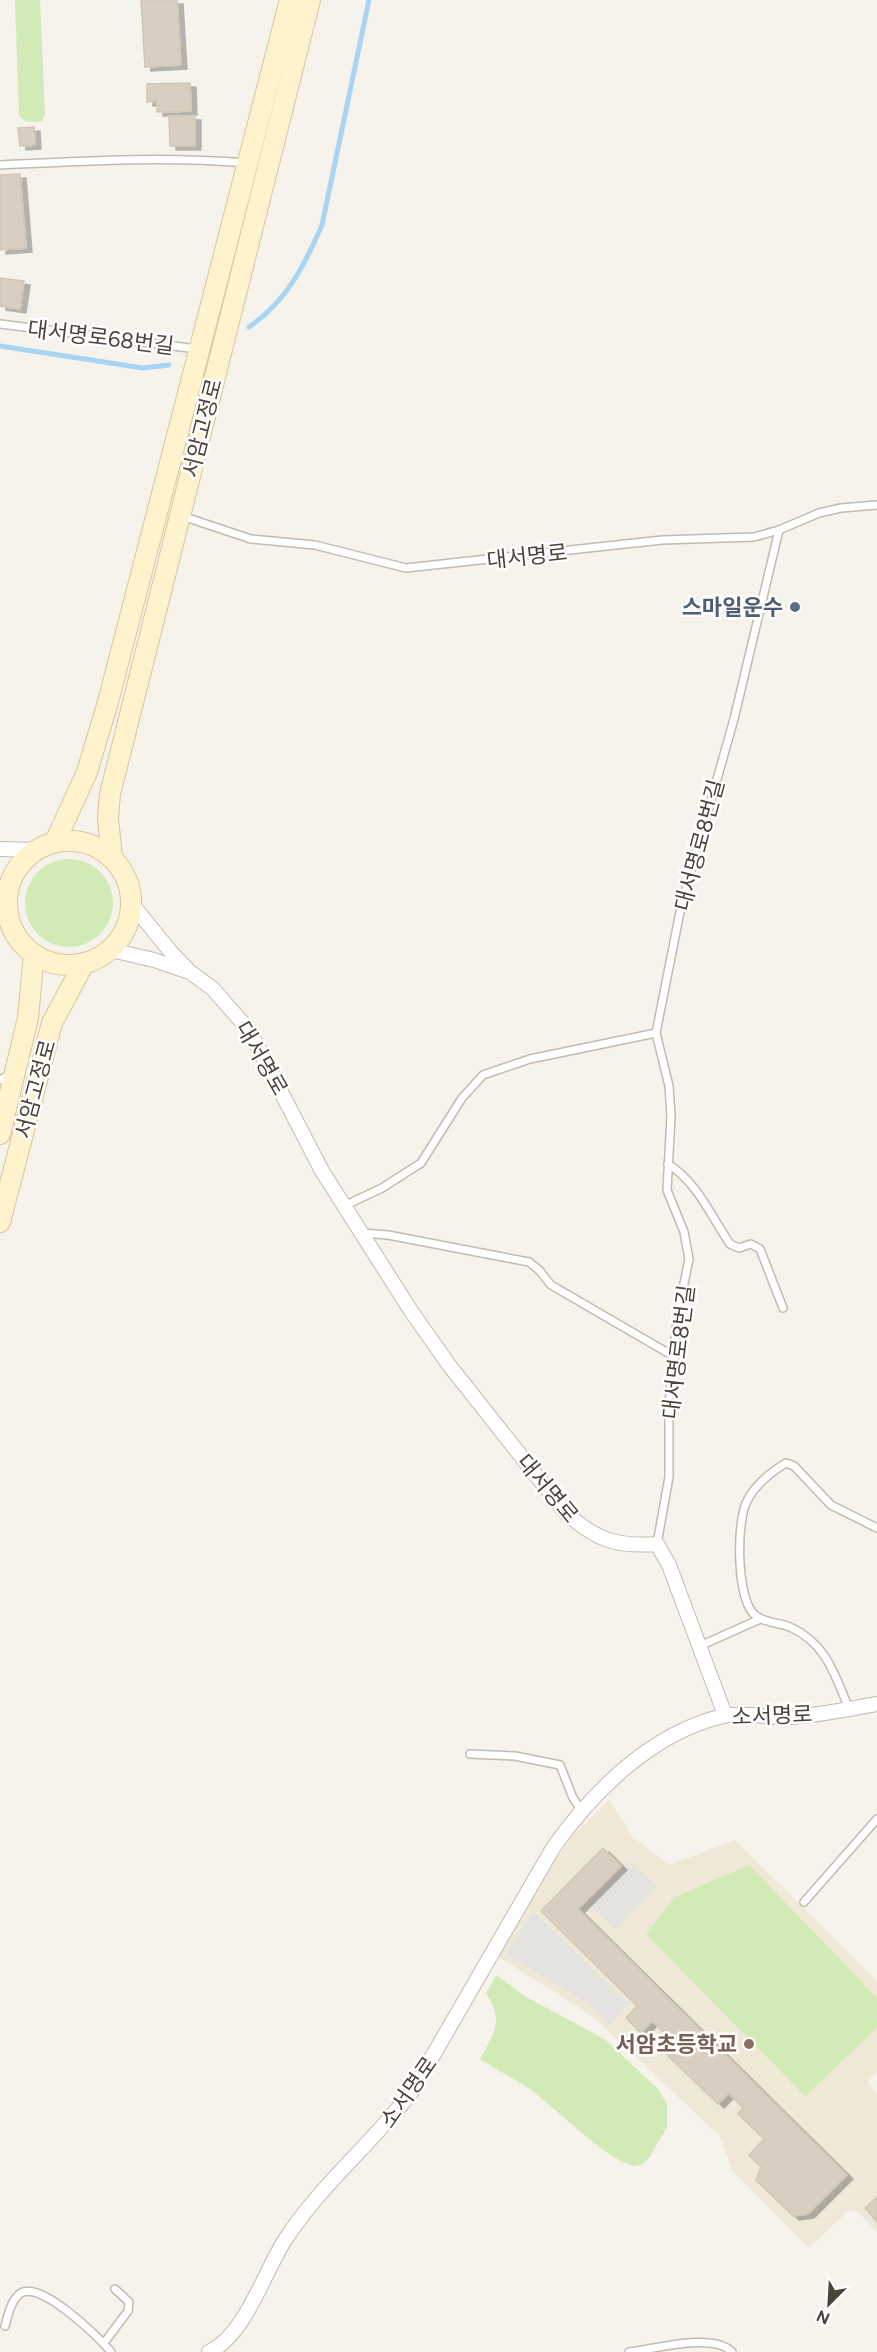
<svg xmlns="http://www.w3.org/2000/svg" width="877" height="2352" viewBox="0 0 877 2352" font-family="Figtree,'Noto Sans KR',sans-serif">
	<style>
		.education { fill: #efe8d6 }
		.green { fill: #d2eab5 }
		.parking { fill: #e5e3e0 }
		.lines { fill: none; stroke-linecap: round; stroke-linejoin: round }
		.stream { stroke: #a9d4f2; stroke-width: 5 }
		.building { fill: #d8cfc1; stroke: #d3c7b4; stroke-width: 1.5; filter: url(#shadow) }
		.lane-casing { stroke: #c2bbae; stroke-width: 10 }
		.street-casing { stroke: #c2bbae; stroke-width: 16 }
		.secondary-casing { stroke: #d6c79b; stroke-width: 22 }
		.lane { stroke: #fff; stroke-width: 7 }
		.street { stroke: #fff; stroke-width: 14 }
		.secondary { stroke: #fff3cd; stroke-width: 20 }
		.service-dot { fill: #5c6f8a; stroke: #fff; stroke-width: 2 }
		.education-dot { fill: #8d6e63; stroke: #fff; stroke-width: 2 }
		.labels { text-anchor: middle; stroke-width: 5; stroke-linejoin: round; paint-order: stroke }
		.street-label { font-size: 22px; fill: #4b4439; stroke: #fff }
		.service-label { font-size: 22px; font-weight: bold; fill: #4e5e75; stroke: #fff; text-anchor: end }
		.education-label { font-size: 22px; font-weight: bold; fill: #785e54; stroke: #fff; text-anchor: end }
	</style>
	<defs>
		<filter id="shadow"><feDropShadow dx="6" dy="4" stdDeviation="0" flood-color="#0004"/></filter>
	</defs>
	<rect width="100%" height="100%" fill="#f6f3ec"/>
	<!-- education -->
	<polygon class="education" points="609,1800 632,1836 669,1865 735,1840 877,1981 877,2072 867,2082 877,2093 877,2232 857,2211 849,2210 809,2248 732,2170 720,2136 592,2016 499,1957 556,1859 575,1833"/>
	<!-- green -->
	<g class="green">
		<polygon points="15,0 40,0 45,115 42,121 26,122 19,116"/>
		<circle cx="69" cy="903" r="44"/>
		<polygon points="749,1865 877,1998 877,2028 805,2096 646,1934 675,1897"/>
		<path d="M 496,1975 L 528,1998 L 606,2040 L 659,2090 L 667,2104 L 667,2127 L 649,2158 L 641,2165 L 633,2166 L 622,2162 L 600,2148 L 530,2089 L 480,2059 C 495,2032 504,2021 486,1993 Z"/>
	</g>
	<!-- parking -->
	<g class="parking">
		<polygon points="630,1861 657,1887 615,1930 588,1904"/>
		<polygon points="533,1911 629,2004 609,2025 587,2003 506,1954"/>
	</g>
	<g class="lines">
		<!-- stream -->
		<g class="stream">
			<path d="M 249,327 C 287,301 304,266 322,225 L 369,0"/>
			<polyline points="0,346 143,368 169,365"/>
		</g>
	</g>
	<!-- building -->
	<g class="building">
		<polygon points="141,0 177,0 181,65 145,67"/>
		<polygon points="190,83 191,111 157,112 157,101 147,102 147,84"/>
		<polygon points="169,116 195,116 195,146 170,146"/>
		<polygon points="34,127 35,145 20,146 18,128"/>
		<polygon points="20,174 26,248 0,250 0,175"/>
		<polygon points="0,278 24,281 20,309 0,306"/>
		<polygon points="603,1848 621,1866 578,1909 847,2175 808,2214 793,2216 756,2180 761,2167 749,2155 764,2139 738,2114 743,2108 729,2093 718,2104 667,2055 677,2045 652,2021 641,2033 626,2018 637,2006 541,1911"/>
		<polygon points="877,2197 877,2222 865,2208"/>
	</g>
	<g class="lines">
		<defs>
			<g id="lane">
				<path d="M 0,165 C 82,161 164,156 246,163"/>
				<polyline points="0,324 197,349"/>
				<polyline points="182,516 251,539 315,545 406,568 662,540 754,537 779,530 819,513 841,508 877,505"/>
				<polyline points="0,1080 11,1074"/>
				<path d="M 668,1164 C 697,1182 711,1216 730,1244 L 739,1248 L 751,1244 L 760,1249 L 783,1308"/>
				<polyline points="344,1206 382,1188 421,1163 462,1098 483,1075 530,1059 656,1033"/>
				<polyline points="362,1233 388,1235 529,1262 539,1270 551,1285 675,1357"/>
				<polyline points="657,1544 669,1477 669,1403 677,1318 689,1259 684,1232 667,1190 671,1116 669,1086 656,1033 681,907 734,719 779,530"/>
				<polyline points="700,1646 760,1619"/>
				<path d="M 849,1709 C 835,1675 826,1643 790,1627 C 778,1622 761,1623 752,1612 C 737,1592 736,1523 747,1501 C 755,1485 771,1472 786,1463 L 794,1466 L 831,1505 L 877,1528"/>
				<polyline points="470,1754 515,1756 560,1765 573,1798 582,1811"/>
				<polyline points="804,1902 877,1819"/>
				<path d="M 5,2326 C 8,2316 11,2299 21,2293 C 41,2281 99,2337 111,2352"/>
				<polyline points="104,2343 128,2311 129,2302 115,2289"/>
				<path d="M 629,2352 C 655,2349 714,2332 732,2352"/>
			</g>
			<g id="street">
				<polyline points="0,849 36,850"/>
				<polyline points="0,888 7,901"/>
				<path d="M 131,903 L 170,951 L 190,972 L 212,988 L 249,1030 L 322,1171 L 411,1311 L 449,1365 L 566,1513 C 596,1540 617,1547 657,1544 L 669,1565 L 725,1715"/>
				<polyline points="111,950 154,960 186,971"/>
				<path d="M 209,2352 C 245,2336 264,2272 285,2240 C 321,2184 373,2143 413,2090 L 553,1848 C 594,1790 652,1733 723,1716 C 741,1712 771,1718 791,1717 C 821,1715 848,1709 877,1704"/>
			</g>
			<g id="secondary">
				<circle cx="69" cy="903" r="62"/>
				<polyline points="55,842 87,772 108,702 290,0"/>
				<polyline points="112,858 108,818 110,794 310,0"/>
				<polyline points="0,1134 28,1018 34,954"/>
				<polyline points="0,1222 52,1023 84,963"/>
			</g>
		</defs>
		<!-- lane casing -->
		<use href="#lane" class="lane-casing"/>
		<!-- street casing -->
		<use href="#street" class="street-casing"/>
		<!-- secondary casing -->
		<use href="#secondary" class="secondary-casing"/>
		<!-- lane -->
		<use href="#lane" class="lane"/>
		<!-- street -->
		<use href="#street" class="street"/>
		<!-- secondary -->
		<use href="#secondary" class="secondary"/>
	</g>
	<!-- markers -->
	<circle class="service-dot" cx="795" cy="607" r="6"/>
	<circle class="education-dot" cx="749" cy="2044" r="6"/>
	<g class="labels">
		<!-- street labels -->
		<g class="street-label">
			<text transform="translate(101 337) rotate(7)" y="8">대서명로68번길</text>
			<text transform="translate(202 428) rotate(-76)" y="8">서암고정로</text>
			<text transform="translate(527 556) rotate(-6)" y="8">대서명로</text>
			<text transform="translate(699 845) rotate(-75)" y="8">대서명로8번길</text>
			<text transform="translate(262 1058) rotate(60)" y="8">대서명로</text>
			<text transform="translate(35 1089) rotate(-75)" y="8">서암고정로</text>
			<text transform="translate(678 1352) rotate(-83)" y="8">대서명로8번길</text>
			<text transform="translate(548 1488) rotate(50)" y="8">대서명로</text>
			<text transform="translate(772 1715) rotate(-2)" y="8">소서명로</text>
			<text transform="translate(408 2092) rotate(-55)" y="8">소서명로</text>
		</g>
		<!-- service labels -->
		<g class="service-label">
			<text x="783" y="615">스마일운수</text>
		</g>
		<!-- education labels -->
		<g class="education-label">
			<text x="737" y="2052">서암초등학교</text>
		</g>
	</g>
	<!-- north arrow -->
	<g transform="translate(829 2304) rotate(204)" stroke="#ffffff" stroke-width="4.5" paint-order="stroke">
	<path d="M0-4.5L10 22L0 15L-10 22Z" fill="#4b4439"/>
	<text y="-9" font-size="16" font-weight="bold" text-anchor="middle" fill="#4b4439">N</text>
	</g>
</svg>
